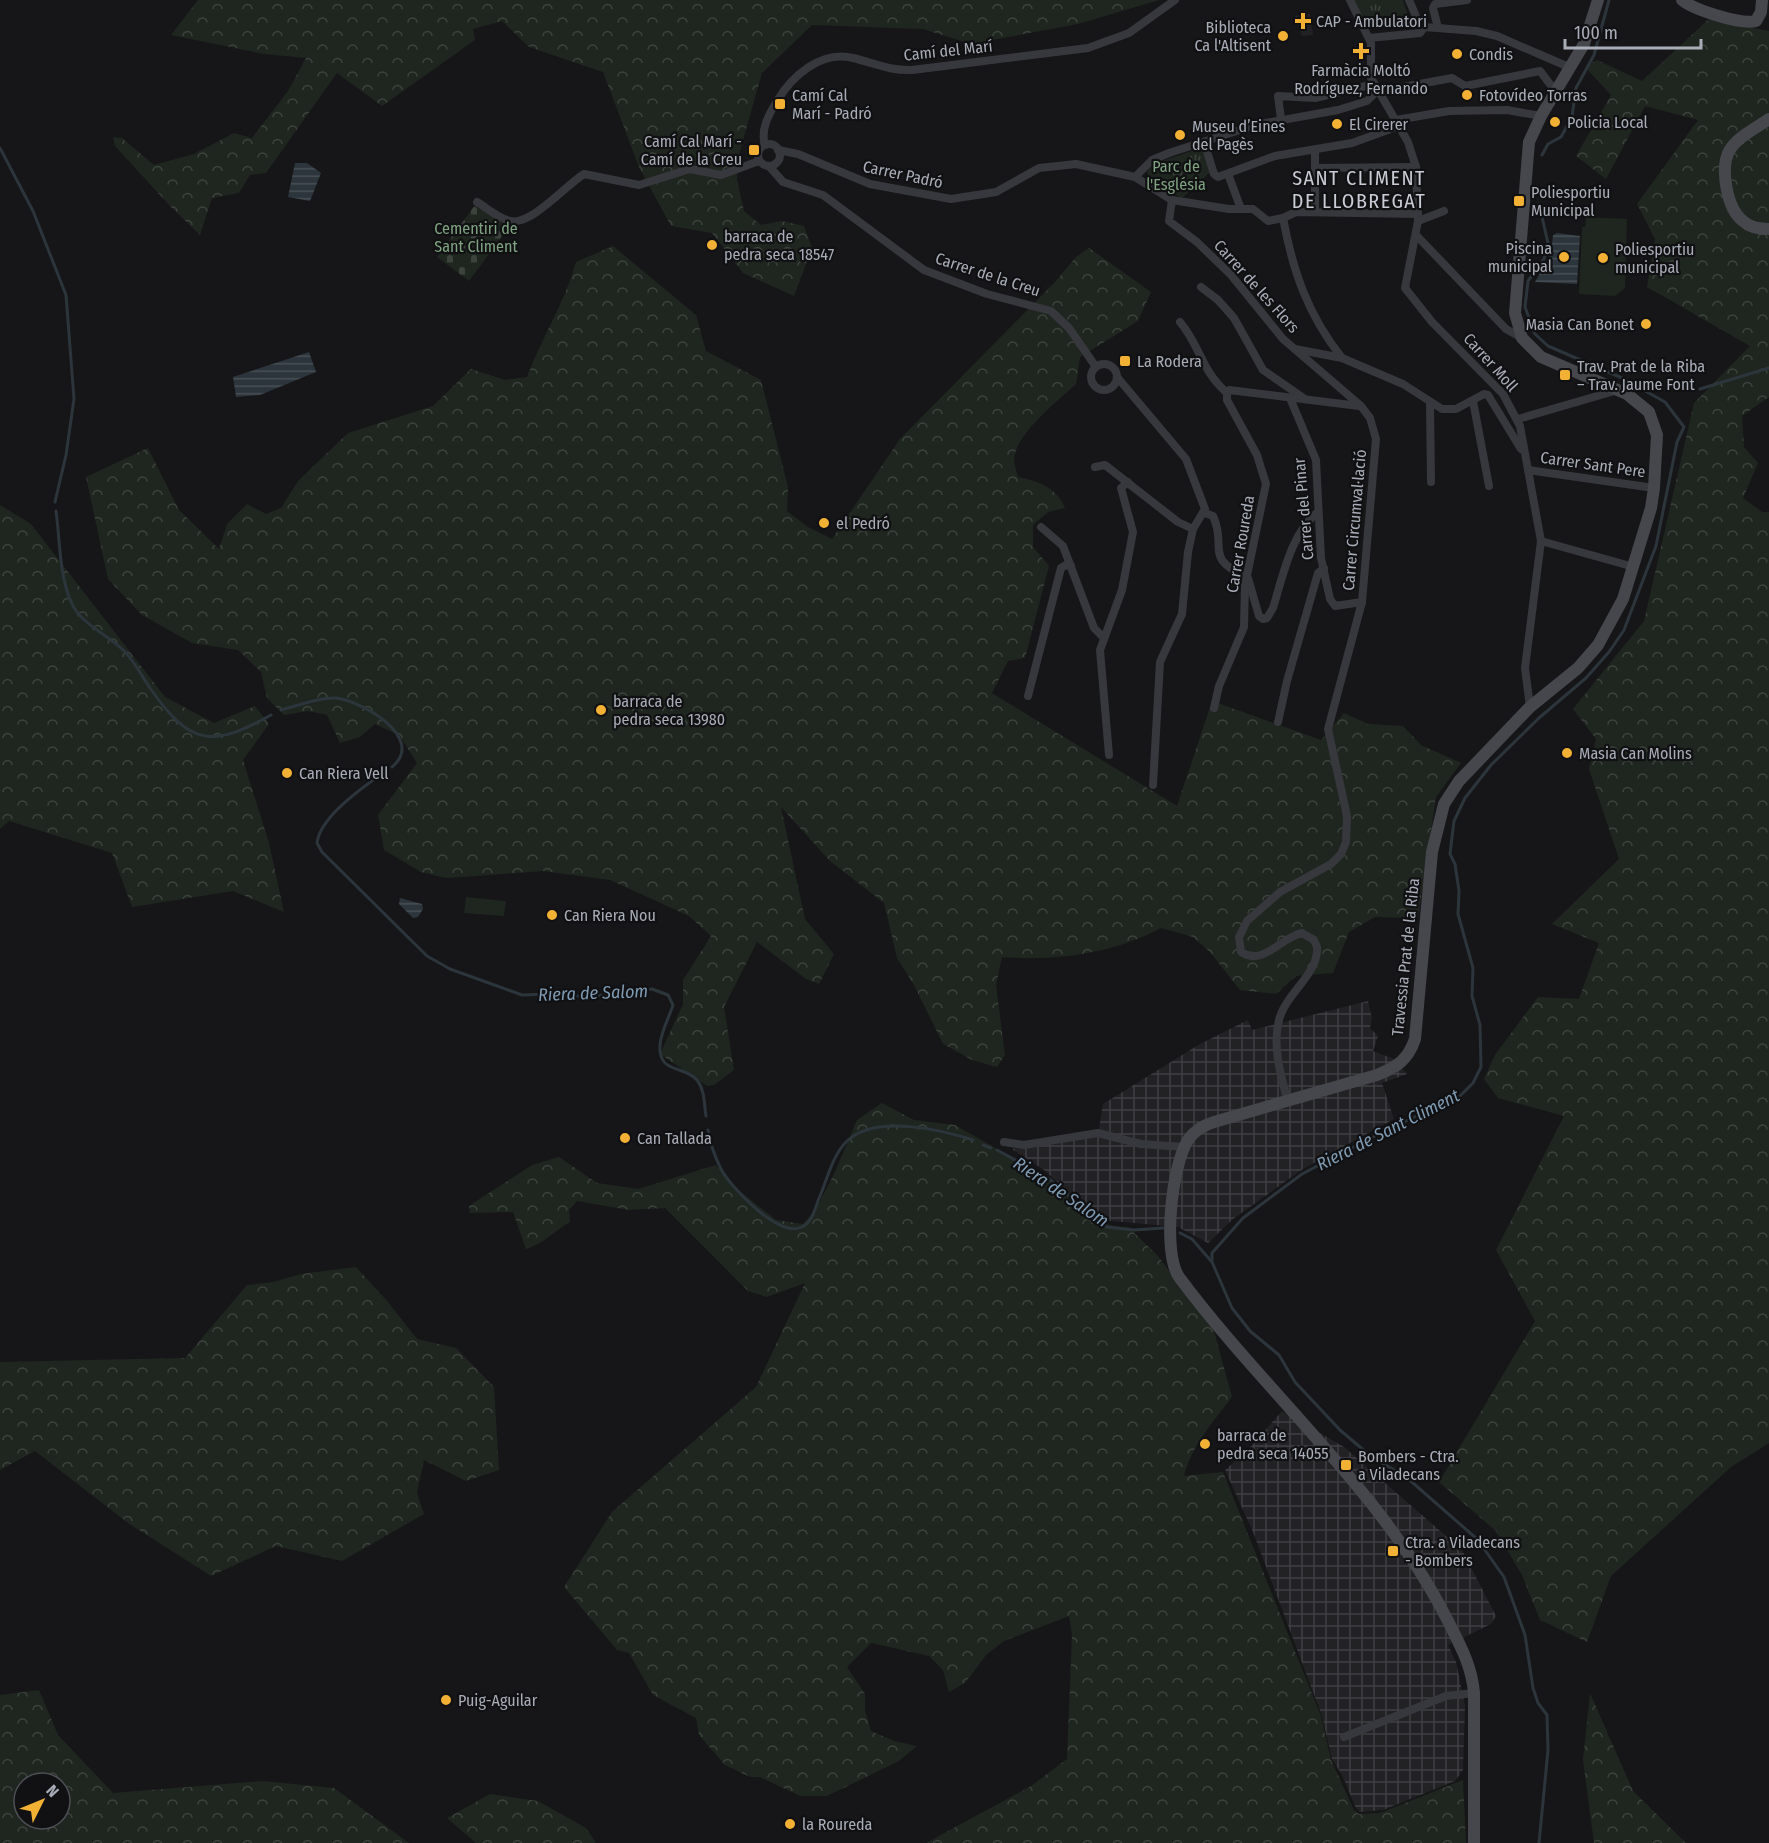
<svg xmlns="http://www.w3.org/2000/svg" width="1769" height="1843" viewBox="0 0 1769 1843" font-family="'Fira Sans Condensed',sans-serif">
	<style>
		.built { fill: #222225 }
		.industrial { fill: url(#industrial-grid) }
		.green { fill: #1e261f }
		.forest { fill: url(#forest-crowns); fill-rule: evenodd }
		.cemetery { fill: url(#cemetery-stones) }
		.park { fill: url(#park-tufts) }
		.water { fill: url(#water-rules) }
		.lines { fill: none; stroke-linecap: round; stroke-linejoin: round }
		.stream { stroke: #2c353c; stroke-width: 3 }
		.street { stroke: #37383d; stroke-width: 8 }
		.secondary { stroke: #45474d; stroke-width: 12 }
		.poi-dot { fill: #f2b134; stroke: #111113; stroke-width: 2 }
		.labels { text-anchor: middle; stroke-width: 4.5; stroke-linejoin: round; paint-order: stroke }
		.poi-label { font-size: 16px; fill: #a8adb8; stroke: #111113; text-anchor: start }
		.street-label { font-size: 16px; fill: #a8adb8; stroke: #111113 }
		.park-label { font-size: 16px; fill: #7fa381; stroke: #111113 }
		.water-label { font-size: 18px; font-style: italic; fill: #7f9bb3; stroke: #111113 }
		.quarter-label { font-size: 20px; letter-spacing: 1.5px; fill: #c9ccd4; stroke: #111113 }
	</style>
	<defs>
		<pattern id="industrial-grid" width="8" height="8" patternUnits="userSpaceOnUse" patternTransform="scale(1.5)"><rect width="8" height="8" fill="#222225"/><path d="M0 4h8M4 0v8" fill="none" stroke="#3f3f43"/></pattern>
		<pattern id="forest-crowns" width="20" height="18" patternUnits="userSpaceOnUse" patternTransform="scale(1.5)"><rect width="20" height="18" fill="#1e261f"/><path d="M2 6a3 3 0 1 1 6 0M12 15a3 3 0 1 1 6 0" fill="none" stroke="#3c433d"/></pattern>
		<pattern id="cemetery-stones" width="16" height="16" patternUnits="userSpaceOnUse" patternTransform="scale(1.5)"><rect width="16" height="16" fill="#1e261f"/><path d="M2 7V4a2 2 0 0 1 4 0v3zM10 15v-3a2 2 0 0 1 4 0v3z" fill="#3c433d"/></pattern>
		<pattern id="park-tufts" width="24" height="20" patternUnits="userSpaceOnUse" patternTransform="scale(1.5)"><rect width="24" height="20" fill="#1e261f"/><path d="M3 7l-1-3M5 7V3M7 7l1-3M15 17l-1-3M17 17v-4M19 17l1-3" fill="none" stroke="#3c433d"/></pattern>
		<pattern id="water-rules" width="6" height="5" patternUnits="userSpaceOnUse" patternTransform="scale(1.5)"><rect width="6" height="5" fill="#2c353c"/><path d="M0 2.5h6" fill="none" stroke="#485056"/></pattern>
	</defs>
	<rect width="100%" height="100%" fill="#161618"/>
	<!-- built -->
	<polygon class="built" points="1310,14 1313,35 1302,36 1295,16"/>
	<!-- industrial -->
	<g class="industrial">
		<polygon points="1368,1001 1372,1018 1370,1028 1378,1036 1373,1051 1394,1059 1407,1074 1382,1083 1394,1119 1303,1169 1233,1219 1208,1243 1178,1227 1100,1220 1044,1170 1012,1149 1098,1135 1103,1104 1200,1044 1248,1020 1252,1030"/>
		<polygon points="1282,1411 1344,1447 1462,1550 1496,1616 1491,1624 1448,1645 1456,1662 1465,1705 1463,1770 1455,1781 1383,1810 1360,1812 1356,1808 1342,1775 1332,1759 1322,1716 1253,1532 1225,1470 1248,1450"/>
	</g>
	<!-- green -->
	<g class="green">
		<polygon points="1586,217 1627,219 1625,288 1615,296 1579,294 1582,227 1585,227"/>
		<polygon points="466,897 506,901 504,916 464,913"/>
	</g>
	<!-- forest -->
	<g class="forest">
		<polygon points="198,0 1159,0 1078,24 971,44 923,29 812,25 762,73 738,158 737,180 744,211 761,225 782,221 804,226 812,248 794,296 743,273 712,233 671,226 639,167 603,72 529,47 502,21 473,29 475,40 382,106 337,73 266,173 250,175 239,193 212,198 200,235 171,207 115,146 113,137 122,138 154,165 194,154 234,133 252,138 288,91 306,58 264,54 171,35"/>
		<polygon points="1709,19 1769,31 1769,397 1742,416 1744,447 1758,463 1743,498 1762,512 1769,512 1769,1443 1731,1467 1611,1576 1587,1642 1540,1620 1522,1575 1496,1531 1439,1482 1535,1321 1496,1250 1564,1116 1498,1098 1484,1079 1495,1055 1538,997 1579,999 1599,943 1552,924 1619,859 1589,769 1596,739 1573,709 1644,621 1694,403 1750,346 1647,287 1655,239 1637,204 1698,120 1645,106 1606,179 1576,156 1611,95 1585,67 1597,60 1642,81"/>
		<path d="M 613,246 L 696,315 L 706,351 L 761,380 L 788,487 L 787,511 L 808,527 L 832,539 L 900,439 L 1054,283 L 1076,257 L 1089,248 L 1151,292 L 1138,321 L 1080,357 L 1076,384 C 1058,401 1016,433 1014,459 C 1014,464 1017,472 1018,477 C 1039,481 1057,488 1065,508 L 1048,512 L 1033,525 L 1033,547 L 1049,566 L 1025,658 L 1008,661 L 992,693 L 1177,806 L 1212,701 L 1321,740 L 1344,713 L 1368,724 L 1403,726 L 1421,745 L 1461,763 L 1436,797 L 1418,918 L 1375,917 L 1349,932 L 1333,973 L 1296,976 L 1276,994 L 1240,990 L 1210,952 L 1193,937 L 1161,928 C 1112,954 1056,961 1002,957 L 996,985 L 1005,1055 L 997,1067 L 972,1060 L 943,1044 L 914,985 L 897,958 L 884,903 L 830,861 L 781,807 L 805,919 L 834,954 L 819,984 L 806,979 L 757,942 L 724,1007 L 734,1070 L 714,1085 L 707,1086 L 660,1054 L 683,1004 L 683,980 L 711,936 L 689,916 L 610,880 L 543,871 L 446,878 L 421,872 L 384,850 L 378,815 L 417,763 L 399,735 L 375,724 L 360,737 L 340,743 L 327,715 L 308,711 L 284,715 L 267,698 L 261,672 L 238,650 L 192,643 L 142,615 L 108,579 L 86,477 L 148,448 L 179,510 L 219,549 L 227,524 L 247,504 L 266,514 L 281,508 L 298,481 L 348,433 L 433,406 L 471,369 L 505,380 L 527,377 C 542,337 565,302 576,262 Z"/>
		<polygon points="0,505 31,524 165,697 214,723 255,706 269,724 243,760 269,843 284,912 233,891 132,907 112,853 9,821 0,829"/>
		<path d="M 882,1103 L 914,1120 L 955,1125 L 1057,1183 C 1076,1206 1097,1228 1128,1227 L 1158,1256 L 1214,1331 L 1232,1397 C 1213,1422 1192,1445 1184,1476 L 1223,1472 L 1321,1716 L 1331,1760 L 1354,1810 L 1359,1814 L 1380,1813 L 1463,1780 L 1466,1843 L 926,1843 L 1031,1786 L 1067,1759 L 1072,1635 L 1069,1616 L 1004,1641 L 986,1655 L 965,1683 L 949,1692 L 943,1670 L 929,1656 L 871,1643 L 847,1667 L 865,1694 L 865,1710 L 871,1731 L 894,1741 L 917,1746 L 899,1761 L 827,1796 L 800,1796 L 760,1777 L 750,1777 L 725,1765 L 699,1735 L 696,1718 L 653,1695 L 629,1653 L 617,1650 L 564,1587 L 612,1512 L 756,1387 L 805,1283 L 767,1297 L 748,1291 L 665,1208 L 629,1210 L 577,1201 L 569,1210 L 570,1222 C 554,1231 543,1244 526,1249 L 513,1212 L 470,1213 L 469,1206 L 532,1165 L 559,1157 L 597,1183 L 638,1189 L 716,1165 L 741,1192 L 776,1220 L 803,1224 L 816,1209 L 834,1174 L 857,1120 Z"/>
		<polygon points="356,1267 388,1302 417,1339 456,1348 494,1387 499,1470 466,1481 424,1460 417,1493 424,1514 342,1561 276,1546 211,1576 128,1523 35,1451 0,1470 0,1362 185,1358 247,1285 273,1282 301,1274"/>
		<path d="M 39,1690 L 58,1735 L 113,1793 L 262,1781 L 334,1788 L 409,1843 L 0,1843 L 0,1695 ZM 24,1783 L 60,1783 L 60,1819 L 24,1819 Z"/>
		<polygon points="1590,1693 1633,1791 1686,1843 1594,1843 1583,1760"/>
		<polygon points="490,1794 538,1801 586,1828 596,1843 476,1843 447,1818"/>
	</g>
	<!-- cemetery -->
	<polygon class="cemetery" points="475,205 509,227 469,281 437,257"/>
	<!-- park -->
	<g class="park">
		<polygon points="1354,0 1403,0 1410,23 1395,28 1367,28"/>
		<polygon points="1201,148 1203,149 1209,173 1182,198 1150,180 1147,172 1153,164"/>
	</g>
	<!-- water -->
	<g class="water">
		<polygon points="295,163 307,163 321,173 310,201 288,197"/>
		<polygon points="1557,233 1580,236 1577,284 1535,282 1551,254 1553,235"/>
		<polygon points="309,352 316,372 260,395 236,397 233,377"/>
		<polygon points="400,898 422,904 423,909 418,917 413,918 399,904"/>
	</g>
	<g class="lines">
		<!-- stream -->
		<g class="stream">
			<polyline points="0,148 33,211 66,295 74,399 66,455 55,502"/>
			<polyline points="1542,155 1548,144 1561,137 1572,117 1576,88 1594,55 1609,0"/>
			<polyline points="1700,389 1769,368"/>
			<path d="M 56,511 C 60,540 59,569 69,597 C 78,624 105,632 124,651 C 135,662 141,675 150,688 C 190,746 212,748 271,715"/>
			<path d="M 281,710 C 297,706 319,697 335,698 C 361,700 427,738 392,767"/>
			<path d="M 387,770 C 366,785 320,816 317,843 L 322,852 L 427,956 L 450,969 L 522,995 L 553,994 L 588,997 L 652,989 L 668,995 L 673,1005 C 669,1018 661,1031 660,1045 C 658,1074 684,1065 697,1080 C 705,1090 704,1104 706,1116"/>
			<path d="M 708,1130 C 710,1143 715,1157 721,1169 C 731,1188 779,1238 802,1227 C 813,1222 815,1207 820,1196 C 828,1177 834,1149 852,1137 C 882,1116 942,1130 973,1140"/>
			<polyline points="983,1145 991,1148"/>
			<polyline points="997,1150 1048,1178 1107,1227 1134,1230 1163,1228"/>
			<polyline points="1180,1233 1192,1239 1211,1261"/>
			<polyline points="1539,1843 1548,1750 1547,1715 1538,1703 1533,1688 1525,1635 1504,1577 1477,1539 1405,1476 1373,1458 1340,1430 1295,1382 1279,1355 1250,1331 1232,1308 1212,1262 1212,1253 1243,1218 1302,1174 1390,1128 1458,1098 1473,1083 1481,1067 1480,1025 1472,996 1473,968 1458,914 1459,891 1455,864 1450,854 1454,821 1465,798 1491,765 1539,718 1586,678 1609,652 1624,630 1656,546 1677,442 1684,427 1665,402 1622,378 1548,346 1535,334 1525,307 1528,281 1544,259 1548,243 1539,204"/>
		</g>
		<!-- street -->
		<g class="street">
			<polyline points="1350,0 1371,43 1371,78 1408,142 1416,167 1418,221 1405,288 1432,322 1503,394 1520,426 1541,541 1525,668 1530,707"/>
			<polyline points="1409,0 1418,21 1424,27"/>
			<polyline points="1438,28 1433,8 1435,4 1467,0"/>
			<polyline points="1369,38 1420,33 1424,27 1476,31 1497,36 1571,68"/>
			<polyline points="1376,92 1452,78 1465,86 1540,71 1556,92"/>
			<polyline points="1281,119 1278,96 1315,98 1374,84"/>
			<polyline points="1396,120 1449,111 1507,110 1541,116"/>
			<polyline points="1204,142 1214,174 1218,177 1275,156 1352,143 1399,126"/>
			<circle cx="769" cy="155" r="11"/>
			<path d="M 765,145 C 760,130 769,114 777,101 C 792,76 821,50 853,58 C 874,63 890,71 912,70 L 1088,48 L 1129,33 L 1175,0"/>
			<polyline points="778,150 798,154 870,184 951,199 996,192 1039,168 1076,164 1135,177 1172,200"/>
			<polyline points="769,166 783,182 823,195 924,270 987,294 1051,311 1069,328 1096,367"/>
			<polyline points="1315,168 1416,167"/>
			<polyline points="1228,174 1241,209"/>
			<polyline points="1135,177 1152,160 1169,153 1255,125 1338,110 1367,101 1376,92"/>
			<path d="M 1172,200 L 1169,221 L 1197,242 L 1231,275 L 1283,339 L 1361,406 L 1370,418 L 1376,439 L 1362,602 L 1328,729 L 1347,816 L 1346,842 L 1341,854 L 1331,864 L 1280,892 L 1247,921 L 1239,937 L 1241,952 C 1263,967 1281,937 1302,933 L 1314,940 L 1317,947 C 1319,974 1285,994 1279,1020 C 1272,1046 1281,1077 1288,1102"/>
			<polyline points="1172,200 1229,209 1253,209 1268,221 1283,218 1296,212 1418,214"/>
			<path d="M 477,202 C 487,208 498,218 510,221 C 531,226 566,185 584,174 L 639,185 L 690,169 L 721,175 L 759,161"/>
			<polyline points="1315,212 1315,150"/>
			<path d="M 1283,218 C 1293,272 1308,315 1342,358"/>
			<polyline points="1418,221 1444,211"/>
			<polyline points="1416,235 1506,329 1522,338"/>
			<polyline points="1201,287 1218,300 1234,318 1263,370 1305,399"/>
			<path d="M 1180,322 C 1201,347 1200,369 1227,393"/>
			<polyline points="1295,349 1342,358 1403,384 1442,409 1456,409 1484,394 1488,395 1521,449"/>
			<circle cx="1104" cy="377" r="13"/>
			<polyline points="1117,377 1186,459 1205,509 1193,529 1188,552 1182,614 1160,662 1153,785"/>
			<polyline points="1290,398 1316,460 1321,558 1330,599 1335,606 1362,602"/>
			<polyline points="1473,401 1489,486"/>
			<polyline points="1430,402 1431,482"/>
			<polyline points="1518,419 1618,390"/>
			<polyline points="1095,467 1105,465 1178,522 1193,529"/>
			<polyline points="1528,470 1654,488"/>
			<path d="M 1205,513 L 1213,516 C 1228,548 1202,557 1248,578 L 1259,616 L 1263,619 L 1267,618 L 1273,608 C 1283,576 1291,533 1318,512"/>
			<polyline points="1041,527 1063,546 1094,628 1103,637"/>
			<polyline points="1541,541 1634,567"/>
			<polyline points="1028,696 1061,568 1066,565 1071,566"/>
			<polyline points="1214,708 1219,686 1244,627 1245,585 1266,484 1257,455 1227,400 1227,393 1229,390 1359,406"/>
			<polyline points="1278,722 1287,681 1318,573 1324,568"/>
			<polyline points="1109,755 1100,650 1122,590 1133,532 1121,488 1128,482"/>
			<polyline points="1004,1142 1024,1145 1098,1133 1141,1144 1184,1147"/>
			<polyline points="1344,1737 1446,1696 1474,1693"/>
		</g>
		<!-- secondary -->
		<g class="secondary">
			<path d="M 1682,0 C 1694,10 1741,25 1756,21 L 1761,12 L 1762,0"/>
			<path d="M 1769,119 C 1756,128 1737,137 1729,151 C 1720,169 1727,209 1743,221 C 1750,228 1760,229 1769,229"/>
			<path d="M 1474,1843 L 1474,1693 C 1472,1666 1460,1645 1448,1621 C 1382,1490 1265,1393 1179,1277 C 1162,1252 1172,1165 1188,1140 C 1194,1131 1204,1125 1214,1122 L 1377,1075 C 1397,1067 1408,1060 1415,1039 L 1432,852 L 1444,804 L 1459,781 L 1530,707 L 1578,668 L 1598,645 L 1623,599 L 1651,508 L 1654,488 L 1657,435 L 1649,412 L 1627,394 L 1541,357 L 1522,338 L 1515,313 L 1529,142 L 1541,116 L 1584,44 L 1598,0"/>
		</g>
	</g>
	<!-- markers -->
	<g class="poi-dot">
		<path d="M1300 12h6v6h6v6h-6v6h-6v-6h-6v-6h6z"/>
		<circle cx="1283" cy="36" r="6"/>
		<path d="M1358 42h6v6h6v6h-6v6h-6v-6h-6v-6h6z"/>
		<circle cx="1457" cy="54" r="6"/>
		<circle cx="1467" cy="95" r="6"/>
		<rect x="774" y="98" width="12" height="12" rx="3"/>
		<circle cx="1555" cy="122" r="6"/>
		<circle cx="1337" cy="124" r="6"/>
		<circle cx="1180" cy="135" r="6"/>
		<rect x="748" y="144" width="12" height="12" rx="3"/>
		<rect x="1513" y="195" width="12" height="12" rx="3"/>
		<circle cx="712" cy="245" r="6"/>
		<circle cx="1564" cy="257" r="6"/>
		<circle cx="1603" cy="258" r="6"/>
		<circle cx="1646" cy="324" r="6"/>
		<rect x="1119" y="355" width="12" height="12" rx="3"/>
		<rect x="1559" y="369" width="12" height="12" rx="3"/>
		<circle cx="824" cy="523" r="6"/>
		<circle cx="601" cy="710" r="6"/>
		<circle cx="1567" cy="753" r="6"/>
		<circle cx="287" cy="773" r="6"/>
		<circle cx="552" cy="915" r="6"/>
		<circle cx="625" cy="1138" r="6"/>
		<circle cx="1205" cy="1444" r="6"/>
		<rect x="1340" y="1459" width="12" height="12" rx="3"/>
		<rect x="1387" y="1545" width="12" height="12" rx="3"/>
		<circle cx="446" cy="1700" r="6"/>
		<circle cx="790" cy="1824" r="6"/>
	</g>
	<g class="labels">
		<!-- poi labels -->
		<g class="poi-label">
			<text x="1316" y="27">CAP - Ambulatori</text>
			<text x="1271" y="33" text-anchor="end">Biblioteca<tspan x="1271" dy="18">Ca l'Altisent</tspan></text>
			<text x="1469" y="60">Condis</text>
			<text x="1361" y="76" text-anchor="middle">Farmàcia Moltó<tspan x="1361" dy="18">Rodríguez, Fernando</tspan></text>
			<text x="792" y="101">Camí Cal<tspan x="792" dy="18">Marí - Padró</tspan></text>
			<text x="1479" y="101">Fotovídeo Torras</text>
			<text x="1567" y="128">Policia Local</text>
			<text x="1349" y="130">El Cirerer</text>
			<text x="1192" y="132">Museu d’Eines<tspan x="1192" dy="18">del Pagès</tspan></text>
			<text x="742" y="147" text-anchor="end">Camí Cal Marí -<tspan x="742" dy="18">Camí de la Creu</tspan></text>
			<text x="1531" y="198">Poliesportiu<tspan x="1531" dy="18">Municipal</tspan></text>
			<text x="724" y="242">barraca de<tspan x="724" dy="18">pedra seca 18547</tspan></text>
			<text x="1552" y="254" text-anchor="end">Piscina<tspan x="1552" dy="18">municipal</tspan></text>
			<text x="1615" y="255">Poliesportiu<tspan x="1615" dy="18">municipal</tspan></text>
			<text x="1634" y="330" text-anchor="end">Masia Can Bonet</text>
			<text x="1137" y="367">La Rodera</text>
			<text x="1577" y="372">Trav. Prat de la Riba<tspan x="1577" dy="18">– Trav. Jaume Font</tspan></text>
			<text x="836" y="529">el Pedró</text>
			<text x="613" y="707">barraca de<tspan x="613" dy="18">pedra seca 13980</tspan></text>
			<text x="1579" y="759">Masia Can Molins</text>
			<text x="299" y="779">Can Riera Vell</text>
			<text x="564" y="921">Can Riera Nou</text>
			<text x="637" y="1144">Can Tallada</text>
			<text x="1217" y="1441">barraca de<tspan x="1217" dy="18">pedra seca 14055</tspan></text>
			<text x="1358" y="1462">Bombers - Ctra.<tspan x="1358" dy="18">a Viladecans</tspan></text>
			<text x="1405" y="1548">Ctra. a Viladecans<tspan x="1405" dy="18">- Bombers</tspan></text>
			<text x="458" y="1706">Puig-Aguilar</text>
			<text x="802" y="1830">la Roureda</text>
		</g>
		<!-- street labels -->
		<g class="street-label">
			<text transform="translate(948 50) rotate(-6)" y="6">Camí del Marí</text>
			<text transform="translate(903 174) rotate(12)" y="6">Carrer Padró</text>
			<text transform="translate(988 274) rotate(18)" y="6">Carrer de la Creu</text>
			<text transform="translate(1257 286) rotate(48)" y="6">Carrer de les Flors</text>
			<text transform="translate(1491 362) rotate(48)" y="6">Carrer Moll</text>
			<text transform="translate(1593 464) rotate(8)" y="6">Carrer Sant Pere</text>
			<text transform="translate(1303 509) rotate(-95)" y="6">Carrer del Pinar</text>
			<text transform="translate(1354 520) rotate(-85)" y="6">Carrer Circumval·lació</text>
			<text transform="translate(1240 544) rotate(-80)" y="6">Carrer Roureda</text>
			<text transform="translate(1405 957) rotate(-84)" y="6">Travessia Prat de la Riba</text>
		</g>
		<!-- park labels -->
		<g class="park-label">
			<text x="1176" y="172">Parc de<tspan x="1176" dy="18">l'Església</tspan></text>
			<text x="476" y="234">Cementiri de<tspan x="476" dy="18">Sant Climent</tspan></text>
		</g>
		<!-- water labels -->
		<g class="water-label">
			<text transform="translate(593 993) rotate(-2)" y="6">Riera de Salom</text>
			<text transform="translate(1388 1130) rotate(-27)" y="6">Riera de Sant Climent</text>
			<text transform="translate(1061 1192) rotate(34)" y="6">Riera de Salom</text>
		</g>
		<!-- quarter labels -->
		<g class="quarter-label">
			<text x="1359" y="185">SANT CLIMENT<tspan x="1359" dy="23">DE LLOBREGAT</tspan></text>
		</g>
	</g>
	<!-- north arrow -->
	<g transform="translate(42 1801) rotate(47)"><circle r="28" fill="#111113" stroke="#4d4f55" stroke-width="1.5"/>
	<path d="M0-4.5L10 22L0 15L-10 22Z" fill="#f2b134"/>
	<text y="-9" font-size="16" font-weight="bold" text-anchor="middle" fill="#a8adb8">N</text>
	</g>
	<!-- scale -->
	<path d="M1565 39v9h136v-9" fill="none" stroke="#a8adb8" stroke-width="3"/>
	<text x="1574" y="39" font-size="18" fill="#a8adb8" stroke="#111113" stroke-width="4.5" paint-order="stroke">100 m</text>
</svg>
